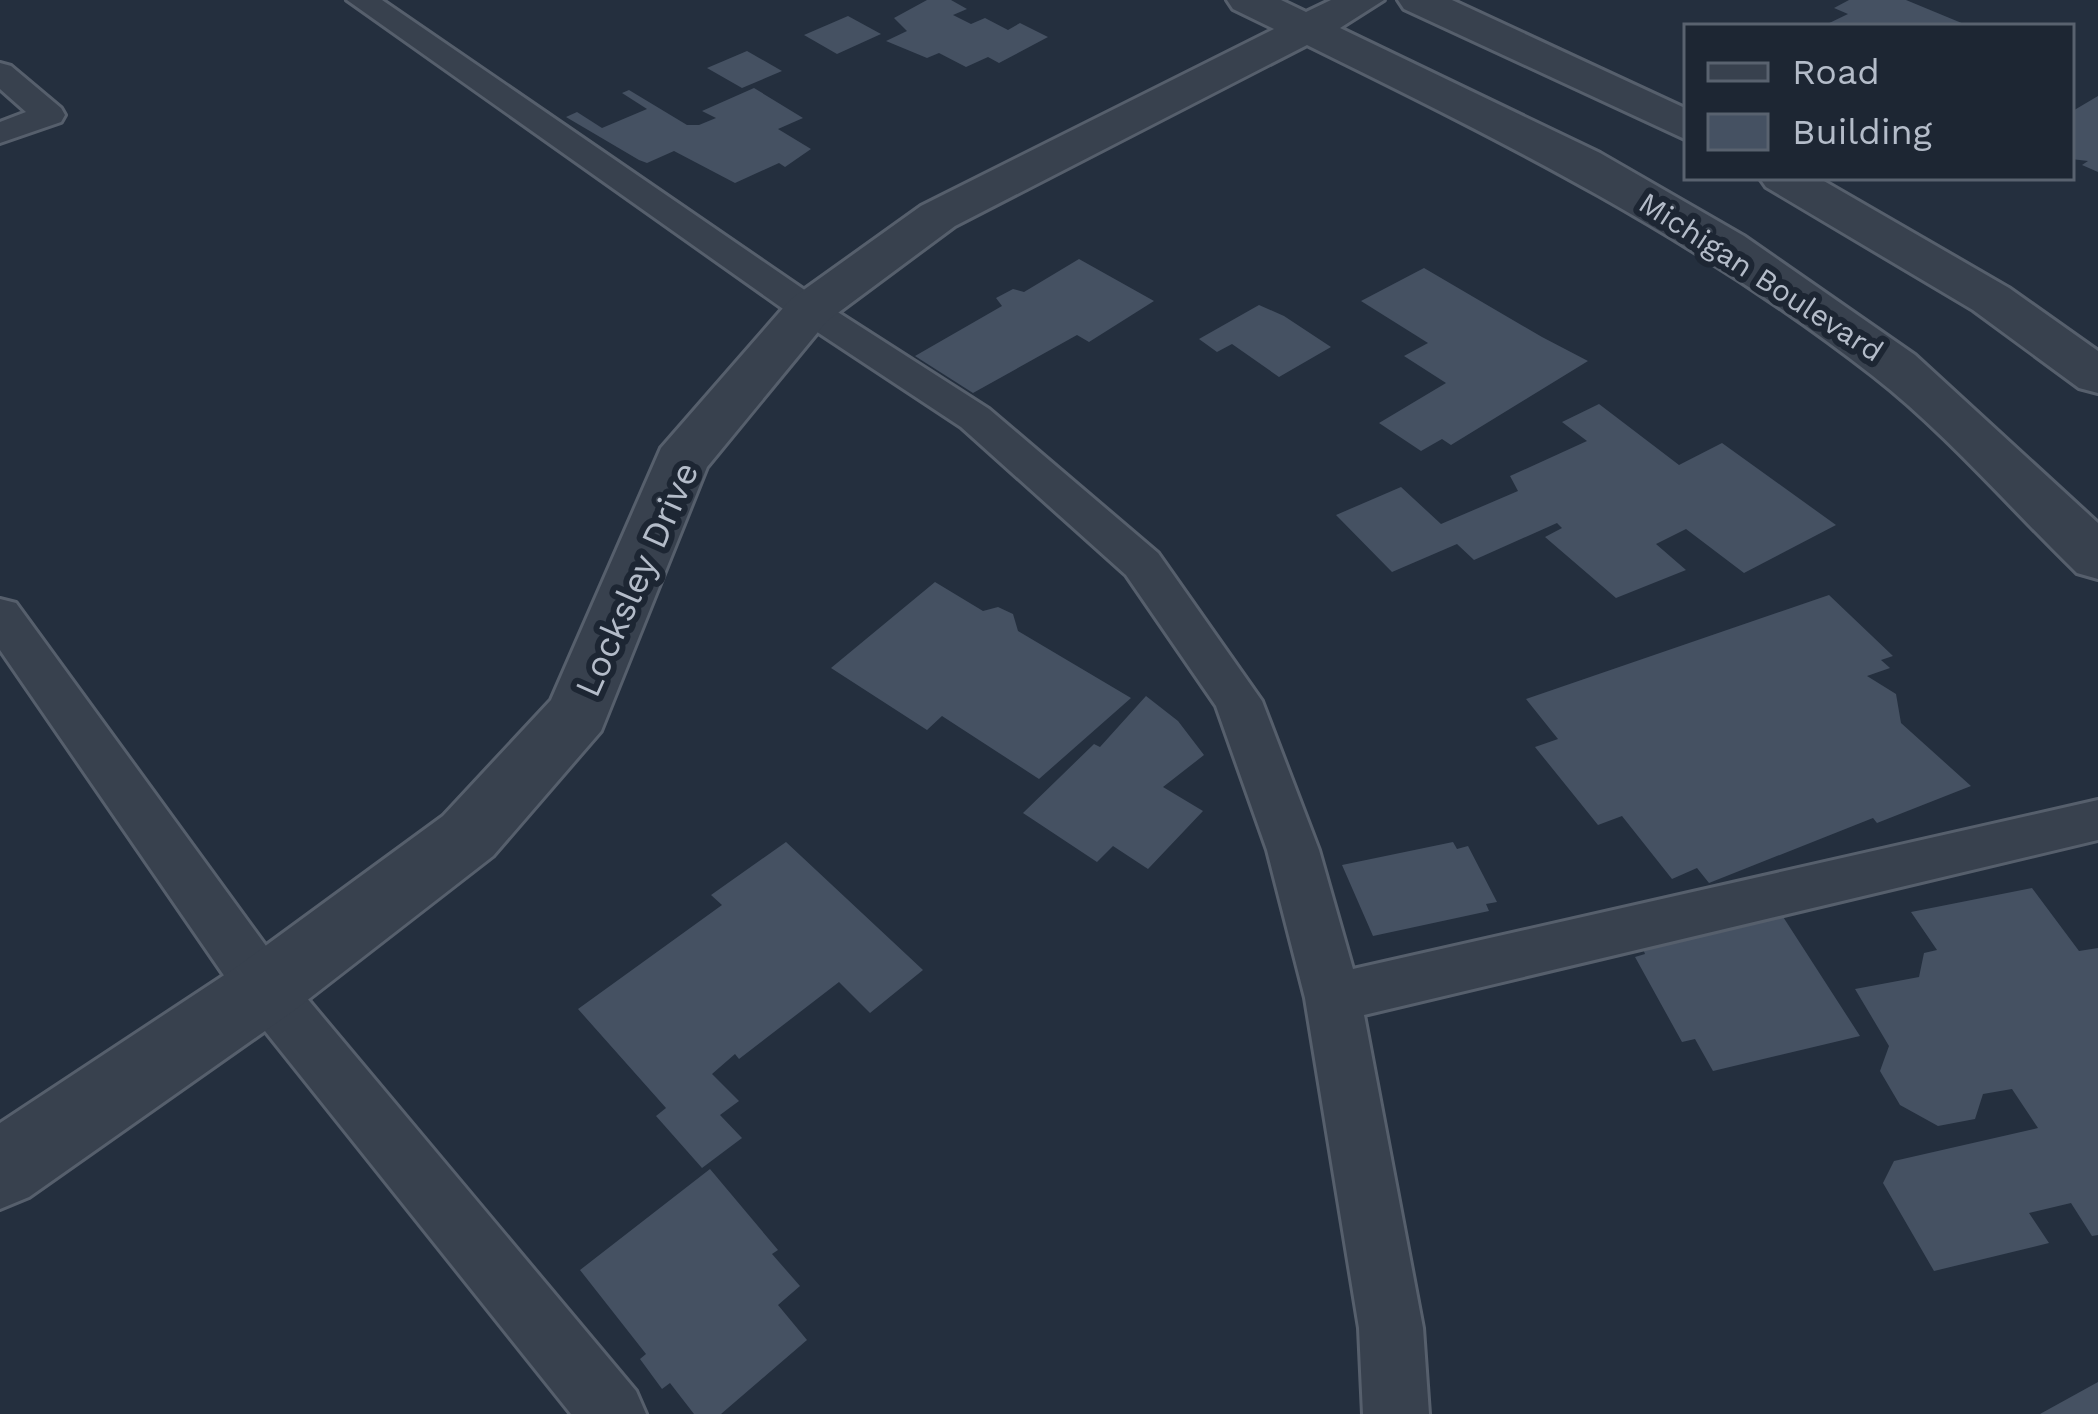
<svg xmlns="http://www.w3.org/2000/svg" width="2098" height="1414" viewBox="0 0 2098 1414" font-family="'Work Sans',sans-serif">
	<style>
		.building { fill: #455162 }
		.lines { fill: none; stroke-linecap: round; stroke-linejoin: round }
		.service-casing { stroke: #565f6c; stroke-width: 6 }
		.minor-casing { stroke: #565f6c; stroke-width: 6 }
		.service { fill: #38414e; fill-rule: evenodd }
		.minor { fill: #38414e; fill-rule: evenodd }
		.labels { text-anchor: middle; stroke-width: 12; stroke-linejoin: round; paint-order: stroke }
		.far-street-label { font-size: 30px; fill: #b4bcc9; stroke: #1d2633 }
		.street-label { font-size: 36px; fill: #b4bcc9; stroke: #1d2633 }
	</style>
	<rect width="100%" height="100%" fill="#242f3e"/>
	<!-- building -->
	<g class="building">
		<polygon points="927,0 951,0 967,9 953,15 971,24 985,18 1008,30 1020,23 1048,37 999,63 988,57 966,67 939,53 927,58 886,41 907,31 894,18"/>
		<polygon points="1849,0 1906,0 1964,24 1821,27 1848,14 1834,8"/>
		<polygon points="848,16 881,34 837,54 804,35"/>
		<polygon points="747,51 782,71 742,88 707,68"/>
		<polygon points="754,88 803,118 778,129 811,149 785,167 779,163 735,183 674,151 647,163 639,160 566,117 577,112 602,128 647,109 622,93 629,90 687,125 699,125 716,118 702,111"/>
		<polygon points="2098,96 2098,172 2082,165 2088,161 2071,159 2071,112"/>
		<polygon points="1079,259 1154,301 1089,342 1077,335 973,393 915,356 1002,306 996,298 1013,289 1024,292"/>
		<polygon points="1424,268 1542,337 1588,361 1451,445 1442,439 1421,451 1379,423 1446,383 1404,356 1428,343 1361,301"/>
		<polygon points="1259,305 1284,316 1331,347 1279,377 1232,344 1217,352 1199,339"/>
		<polygon points="1599,404 1679,465 1722,443 1836,525 1744,573 1686,529 1656,544 1686,570 1616,598 1545,537 1562,528 1557,523 1474,560 1457,544 1392,572 1336,515 1401,487 1441,524 1518,491 1510,476 1587,441 1562,422"/>
		<polygon points="935,582 983,611 998,607 1013,614 1018,631 1131,698 1039,779 942,716 927,730 831,668"/>
		<polygon points="1829,595 1893,656 1881,660 1890,668 1867,676 1896,694 1901,723 1971,786 1877,823 1873,818 1709,883 1697,868 1672,879 1622,816 1598,825 1535,747 1558,739 1526,699"/>
		<polygon points="1146,696 1178,721 1204,755 1163,787 1203,811 1148,869 1113,846 1097,862 1023,813 1094,744 1100,747"/>
		<polygon points="786,842 923,970 870,1013 839,982 739,1059 735,1054 712,1074 739,1101 720,1115 742,1138 702,1168 656,1116 666,1108 578,1009 722,905 711,895"/>
		<polygon points="1453,842 1457,849 1468,846 1497,902 1486,904 1489,911 1373,936 1342,865"/>
		<polygon points="2032,888 2079,951 2098,948 2098,1235 2092,1236 2071,1203 2029,1213 2049,1243 1934,1271 1883,1183 1894,1161 2038,1128 2012,1089 1983,1094 1975,1119 1938,1126 1900,1105 1880,1071 1889,1046 1855,989 1919,977 1924,953 1937,950 1911,912"/>
		<polygon points="1778,909 1860,1036 1713,1071 1695,1039 1682,1042 1635,957 1645,954 1641,943"/>
		<polygon points="710,1169 778,1250 772,1254 800,1286 778,1305 807,1340 721,1414 694,1414 670,1383 662,1389 640,1359 646,1354 580,1270"/>
		<polygon points="2098,1382 2098,1414 2040,1414"/>
	</g>
	<g class="lines">
		<defs>
			<g id="service">
				<polygon points="347,0 382,0 822,302 989,409 1158,553 1262,701 1319,850 1353,969 2098,800 2098,840 1364,1015 1423,1328 1429,1414 1363,1414 1359,1328 1305,998 1267,850 1216,706 1126,575 961,427 796,318"/>
				<polygon points="0,63 11,66 61,108 65,115 61,122 0,143 0,122 26,112 0,89"/>
				<polygon points="0,599 16,603 285,972 636,1391 646,1414 571,1414 245,1006 0,650"/>
			</g>
			<g id="minor">
				<path d="M 1227,0 L 1281,0 L 1306,12 L 1331,0 L 1384,0 L 1340,28 L 1600,153 L 1744,236 L 1915,355 L 2098,523 L 2098,579 L 2077,573 C 2010,508 1946,433 1873,376 C 1693,236 1510,145 1307,45 L 955,226 L 827,321 L 707,467 L 601,731 L 493,856 L 292,1012 L 29,1197 L 0,1209 L 0,1123 L 238,966 L 443,816 L 551,700 L 661,448 L 791,299 L 921,206 L 1274,29 L 1233,9 Z"/>
				<polygon points="1398,0 1452,0 1687,109 1687,140 1404,9"/>
				<polygon points="1759,177 1817,177 2009,288 2098,351 2098,393 2079,388 1973,310 1766,187"/>
			</g>
		</defs>
		<!-- service casing -->
		<use href="#service" class="service-casing"/>
		<!-- minor casing -->
		<use href="#minor" class="minor-casing"/>
		<!-- service -->
		<use href="#service" class="service"/>
		<!-- minor -->
		<use href="#minor" class="minor"/>
	</g>
	<g class="labels">
		<!-- far-street labels -->
		<g class="far-street-label">
			<text transform="translate(1761 277) rotate(33)" y="10">Michigan Boulevard</text>
		</g>
		<!-- street labels -->
		<g class="street-label">
			<text transform="translate(636 579) rotate(-66)" y="13">Locksley Drive</text>
		</g>
	</g>
	<!-- legend -->
	<rect x="1684" y="24" width="390" height="156" fill="#1d2633" stroke="#59626f" stroke-width="3"/>
	<rect x="1708" y="63" width="60" height="18" fill="#38414e" stroke="#59626f" stroke-width="3"/>
	<text x="1792" y="84" font-size="36" fill="#b4bcc9">Road</text>
	<rect x="1708" y="114" width="60" height="36" fill="#455162" stroke="#59626f" stroke-width="3"/>
	<text x="1792" y="144" font-size="36" fill="#b4bcc9">Building</text>
</svg>
